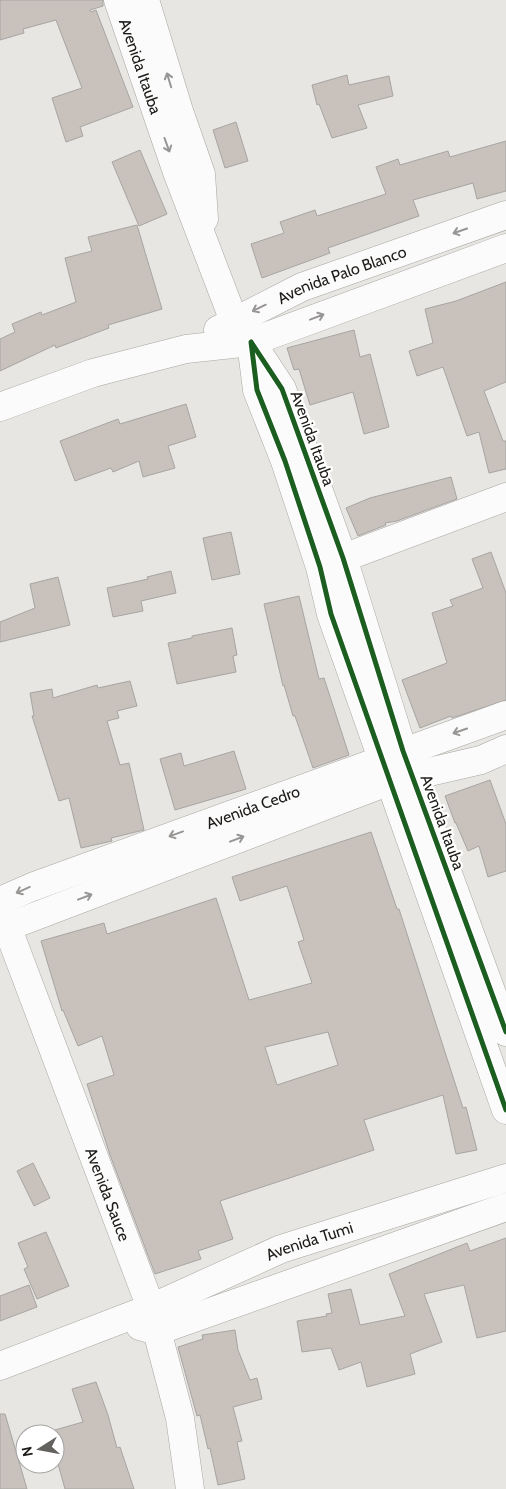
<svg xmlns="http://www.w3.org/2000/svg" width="506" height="1489" viewBox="0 0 506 1489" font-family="Cabin,sans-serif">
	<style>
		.building { fill: #c8c1bc; stroke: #a7a5a2; fill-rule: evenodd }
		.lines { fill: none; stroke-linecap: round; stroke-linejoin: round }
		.minor-casing { stroke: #a8a6a2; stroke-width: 29 }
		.minor { stroke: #fcfbfb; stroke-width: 28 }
		.cycleway-casing { stroke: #fff; stroke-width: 8 }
		.cycleway { stroke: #1b5e20; stroke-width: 5 }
		.oneway { stroke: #989695 }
		.labels { text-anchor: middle; stroke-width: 4.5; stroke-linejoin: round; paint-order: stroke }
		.street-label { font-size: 16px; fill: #1d1b18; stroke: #fff }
	</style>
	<rect width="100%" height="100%" fill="#e8e6e2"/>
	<!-- building -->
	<g class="building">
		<polygon points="0,0 103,0 103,6 90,10 91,12 96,10 133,107 80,127 83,136 66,142 52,98 82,88 56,20 23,29 24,33 0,40"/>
		<polygon points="347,75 349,85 389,76 393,96 358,105 367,128 332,138 319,104 317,105 312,85"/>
		<polygon points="236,122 248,161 225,168 213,130"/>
		<polygon points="506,141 506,191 477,199 473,183 413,200 419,216 328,248 330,253 262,278 251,244 284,233 280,222 315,210 317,216 386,194 376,167 398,159 400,165 448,151 450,157"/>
		<polygon points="140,150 167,214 139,226 112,162"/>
		<polygon points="137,225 162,309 108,325 109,328 56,348 55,345 0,371 0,339 15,332 12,324 41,312 42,315 76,302 65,258 92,251 88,237"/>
		<polygon points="506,282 506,382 484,391 503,441 506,441 506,469 489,473 479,432 467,436 443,367 417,376 409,351 433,343 425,309 456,301"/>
		<polygon points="354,330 360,357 370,354 389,427 364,434 353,392 310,405 299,369 294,370 287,348"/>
		<polygon points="186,404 196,437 168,446 175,468 143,477 139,461 113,472 111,468 75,481 60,441 118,419 120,424"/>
		<polygon points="451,477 457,499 397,521 385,523 386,525 358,536 346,508 370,498"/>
		<polygon points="231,532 240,574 212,580 203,538"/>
		<polygon points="491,552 506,593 506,700 452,718 451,716 420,728 402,680 447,663 432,613 453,606 450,600 483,588 472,559"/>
		<polygon points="171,571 176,593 141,601 143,611 113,617 107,588 148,579 147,577"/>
		<polygon points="58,577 70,625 0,642 0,622 35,608 30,584"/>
		<polygon points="299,596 319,679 324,678 349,755 313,768 295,716 293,716 284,685 283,686 264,604"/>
		<polygon points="232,628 237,655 233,656 236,672 177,684 168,643 192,638 192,636"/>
		<polygon points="130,681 137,706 117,711 119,718 107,721 120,765 129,763 144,830 111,838 112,841 81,848 69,798 59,801 32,716 34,716 30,693 52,689 53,698 97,685 98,688"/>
		<polygon points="234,751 246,789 175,810 160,759 181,753 184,766"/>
		<polygon points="490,780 506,824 506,871 488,877 479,846 468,851 456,823 455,823 445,796"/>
		<path d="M 371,832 L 397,909 L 399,909 L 463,1108 L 466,1107 L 477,1150 L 456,1154 L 443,1095 L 364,1120 L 374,1150 L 220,1201 L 233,1239 L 198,1251 L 201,1259 L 155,1274 L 110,1155 L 87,1084 L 114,1075 L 102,1036 L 78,1046 L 63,1010 L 62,1011 L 41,941 L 104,923 L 107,934 L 216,898 L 249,1000 L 312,983 L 298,942 L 304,940 L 287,886 L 240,901 L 232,877 ZM 328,1032 L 338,1065 L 277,1085 L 265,1047 Z"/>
		<polygon points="33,1163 50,1198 34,1206 17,1171"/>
		<polygon points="46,1232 69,1286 37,1299 24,1269 28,1267 18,1243"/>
		<polygon points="506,1238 506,1331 477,1338 464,1285 424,1294 442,1342 410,1354 415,1374 367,1387 361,1362 339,1370 331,1348 302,1352 297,1321 327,1316 326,1314 332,1313 328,1294 351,1289 360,1325 405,1316 389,1274 467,1243 470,1251"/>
		<polygon points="29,1285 37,1307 0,1321 0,1296"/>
		<polygon points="235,1330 238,1350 250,1380 257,1378 262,1399 233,1407 242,1441 237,1442 245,1479 218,1485 210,1448 208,1449 200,1415 197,1416 178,1347 203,1339 202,1335"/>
		<polygon points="96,1382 108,1415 117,1448 120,1447 134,1489 65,1489 55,1453 55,1430 83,1422 72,1389"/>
		<polygon points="0,1414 5,1414 27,1489 0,1489"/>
	</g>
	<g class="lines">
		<defs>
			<g id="minor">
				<path id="s1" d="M 118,0 L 177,172 L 234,321 L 251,342"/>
				<polyline points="145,0 179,111 201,174 204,219"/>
				<path id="s2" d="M 218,330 L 302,287 L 506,215"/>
				<polyline points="0,407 93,373 186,349 251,342 506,248"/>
				<polyline points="327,564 506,497"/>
				<path id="s3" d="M 0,901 L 32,887 L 506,715"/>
				<path id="s4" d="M 0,908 L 151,1308 L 180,1418 L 190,1489"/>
				<polyline points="7,927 390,781 481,760 506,749"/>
				<polyline points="506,1032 403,751 343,558 282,389 251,342 257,390 285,461 320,567 331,614 506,1110"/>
				<polyline points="140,1326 157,1331 506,1207"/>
				<path id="s5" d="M 0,1366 L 151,1308 L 281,1249 L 506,1178"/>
			</g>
		</defs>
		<!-- minor casing -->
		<use href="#minor" class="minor-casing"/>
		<!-- minor -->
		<use href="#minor" class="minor"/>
		<defs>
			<polyline id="cycleway" points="506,1032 403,751 343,558 282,389 251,342 257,390 285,461 320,567 331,614 506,1110"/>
		</defs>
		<!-- cycleway casing -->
		<use href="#cycleway" class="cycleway-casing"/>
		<!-- cycleway -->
		<use href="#cycleway" class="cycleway"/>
	</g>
	<!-- one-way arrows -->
	<defs><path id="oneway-shaft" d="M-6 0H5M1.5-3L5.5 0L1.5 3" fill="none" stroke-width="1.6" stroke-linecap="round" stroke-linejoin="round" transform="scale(1.25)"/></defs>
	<g class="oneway">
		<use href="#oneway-shaft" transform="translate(169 80) rotate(-107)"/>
		<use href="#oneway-shaft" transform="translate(167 145) rotate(70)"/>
		<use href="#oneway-shaft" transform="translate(460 231) rotate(161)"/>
		<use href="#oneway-shaft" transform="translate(259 308) rotate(154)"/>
		<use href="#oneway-shaft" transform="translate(317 317) rotate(-21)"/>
		<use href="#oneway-shaft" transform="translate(460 731) rotate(161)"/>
		<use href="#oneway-shaft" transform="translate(176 834) rotate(160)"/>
		<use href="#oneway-shaft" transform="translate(237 839) rotate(-21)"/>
		<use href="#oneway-shaft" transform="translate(23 890) rotate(156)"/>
		<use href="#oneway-shaft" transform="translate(85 897) rotate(-21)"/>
	</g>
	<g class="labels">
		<!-- street labels -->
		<g class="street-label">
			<text dy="6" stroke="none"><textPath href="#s1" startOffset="70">Avenida Itauba</textPath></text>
			<text dy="6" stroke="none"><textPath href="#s2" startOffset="136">Avenida Palo Blanco</textPath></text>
			<text transform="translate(313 438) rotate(70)" y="6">Avenida Itauba</text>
			<text dy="6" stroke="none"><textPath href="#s3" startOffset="270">Avenida Cedro</textPath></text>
			<text transform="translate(443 822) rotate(70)" y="6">Avenida Itauba</text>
			<text dy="6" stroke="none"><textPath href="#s4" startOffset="306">Avenida Sauce</textPath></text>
			<text dy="6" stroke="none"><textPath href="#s5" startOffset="334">Avenida Tumi</textPath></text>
		</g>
	</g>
	<!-- north arrow -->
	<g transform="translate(40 1449) rotate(259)"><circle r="24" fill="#ffffff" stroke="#a5a4a3"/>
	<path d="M0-4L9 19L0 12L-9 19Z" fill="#64625f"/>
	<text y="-8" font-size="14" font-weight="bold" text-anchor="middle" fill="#1d1b18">N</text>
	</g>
</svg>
